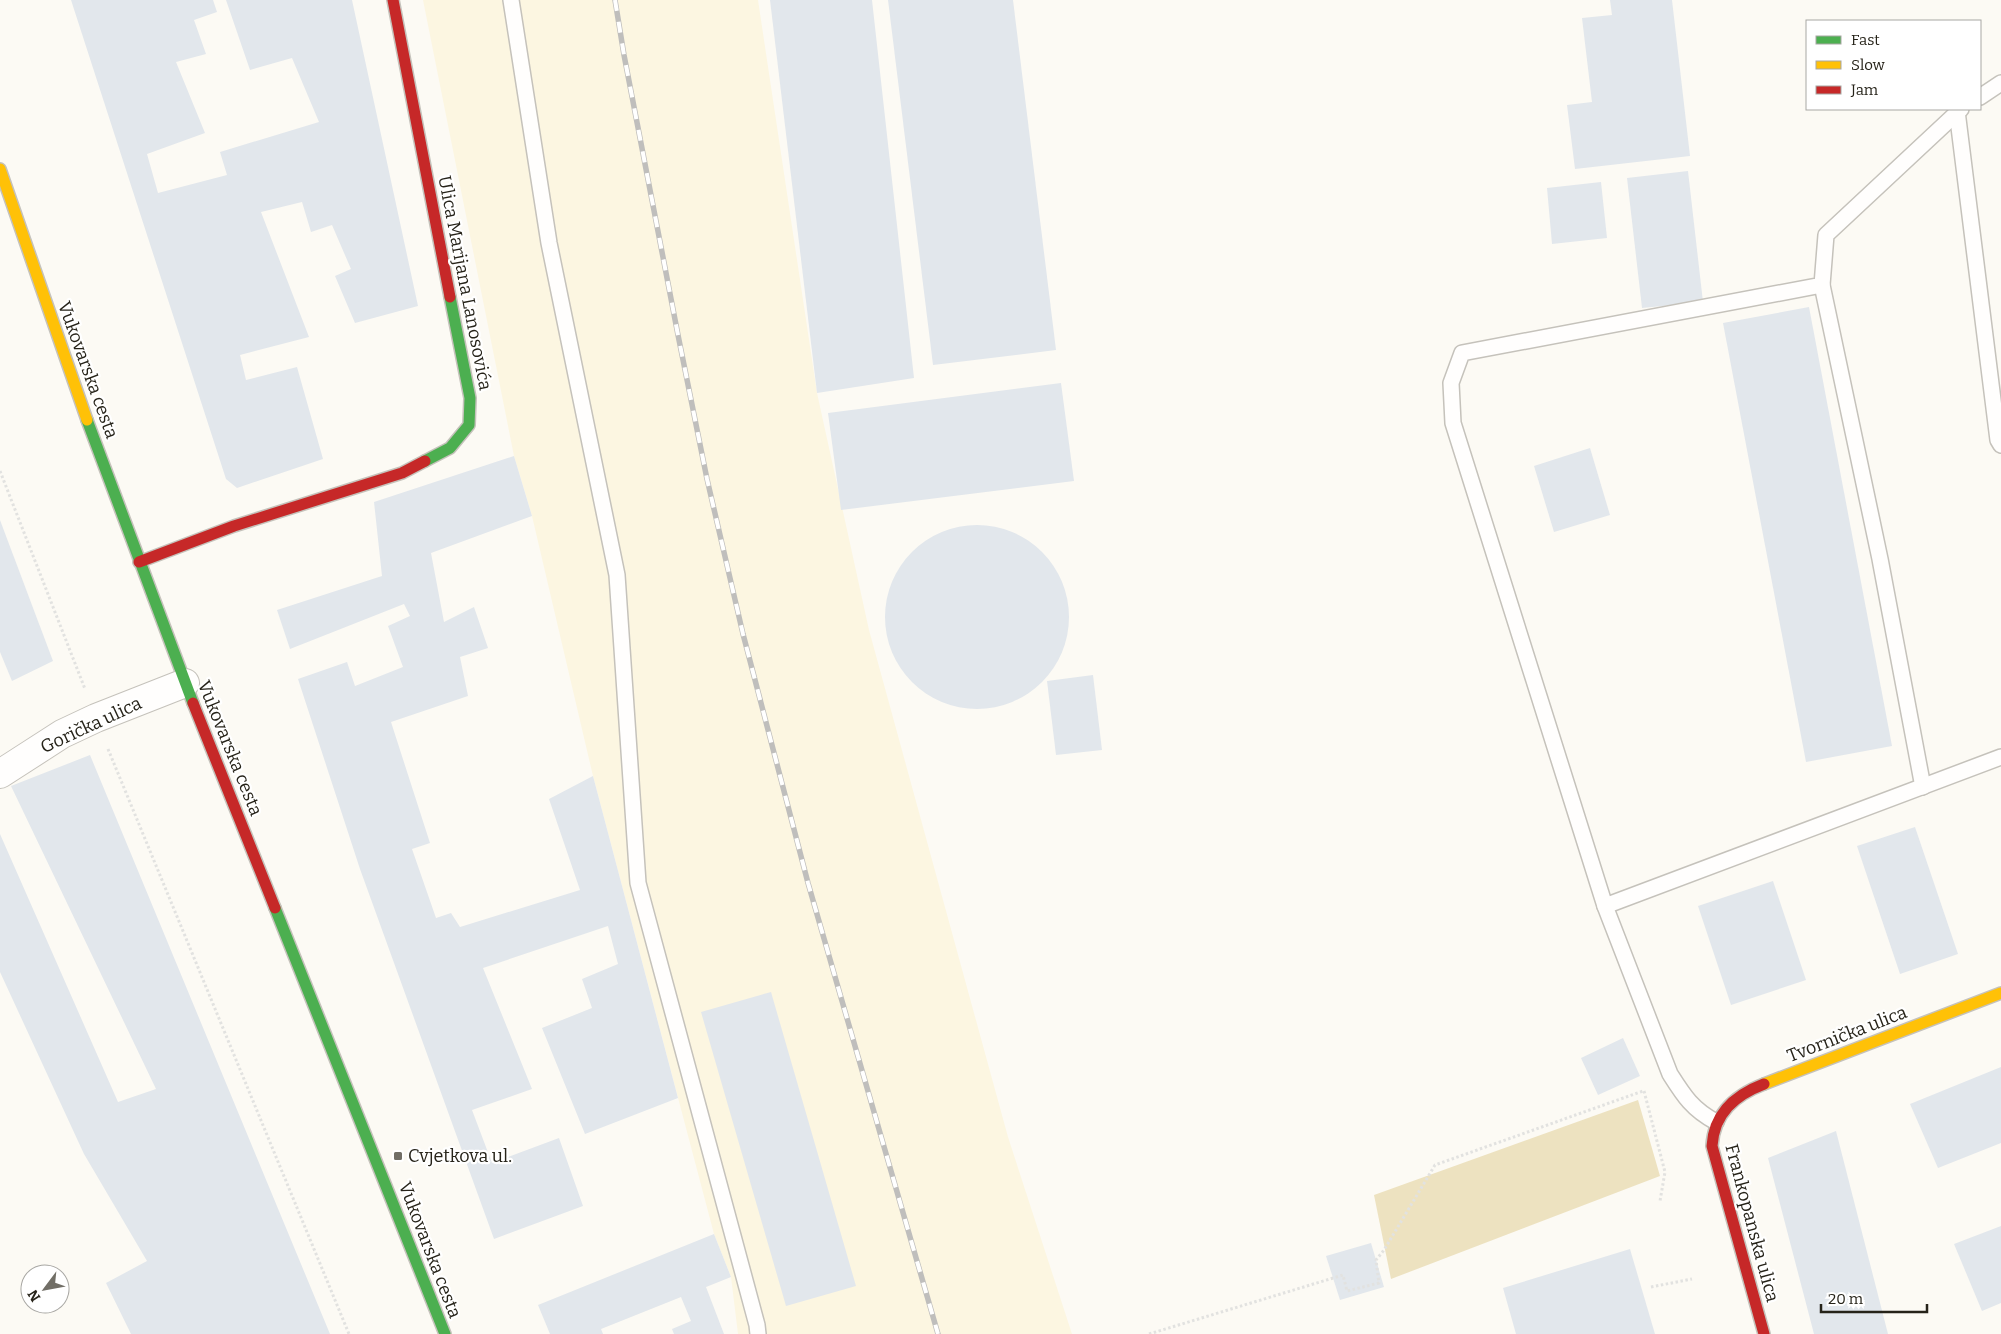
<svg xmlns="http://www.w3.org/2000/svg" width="2001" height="1334" viewBox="0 0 2001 1334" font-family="Bitter,serif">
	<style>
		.built { fill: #fcf6e1 }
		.green { fill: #ede2c0 }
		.building { fill: #e2e7ec }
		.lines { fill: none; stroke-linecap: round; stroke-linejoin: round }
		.lane-casing { stroke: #c5c2bb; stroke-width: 18 }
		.street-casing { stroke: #c5c2bb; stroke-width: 30 }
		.fast-casing { stroke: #c5c2bb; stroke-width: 14 }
		.slow-casing { stroke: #c5c2bb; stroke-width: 14 }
		.jam-casing { stroke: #c5c2bb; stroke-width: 14 }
		.path { stroke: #e2e2e0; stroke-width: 3; stroke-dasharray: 2.5 2.5; stroke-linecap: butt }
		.lane { stroke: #fffefd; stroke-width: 15 }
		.street { stroke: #fffefd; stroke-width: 28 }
		.fast { stroke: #4caf50; stroke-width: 11 }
		.slow { stroke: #ffc107; stroke-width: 11 }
		.jam { stroke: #c62828; stroke-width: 11 }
		.rail-casing { stroke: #bfbebc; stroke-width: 5.5 }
		.rail { stroke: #fff; stroke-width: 4; stroke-dasharray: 11; stroke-linecap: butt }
		.poi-dot { fill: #716e66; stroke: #fff; stroke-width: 2 }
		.labels { text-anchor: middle; stroke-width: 4.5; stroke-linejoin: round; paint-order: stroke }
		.street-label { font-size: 18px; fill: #262319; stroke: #fff }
		.poi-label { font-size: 18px; fill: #262319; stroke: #fff; text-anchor: start }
	</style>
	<rect width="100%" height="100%" fill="#fcfaf4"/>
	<!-- built -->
	<polygon class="built" points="423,0 758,0 817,393 869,630 1008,1137 1072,1334 738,1334 731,1277 714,1234 593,776 532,516 514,456"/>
	<!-- green -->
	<polygon class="green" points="1638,1100 1660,1176 1391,1279 1374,1195"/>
	<!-- building -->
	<g class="building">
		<polygon points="71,0 213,0 217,12 194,20 206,54 176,62 205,133 147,154 158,193 227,175 220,152 319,122 292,58 250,70 226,0 352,0 418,306 355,323 335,276 351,269 332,225 311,232 302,202 261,212 309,337 240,355 246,380 297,367 323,459 237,488 226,479"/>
		<polygon points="770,0 872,0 914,378 817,393"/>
		<polygon points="888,0 1013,0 1056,350 933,365"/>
		<polygon points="1610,0 1672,0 1690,156 1575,169 1567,105 1592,102 1582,18 1612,15"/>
		<polygon points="1688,171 1703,302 1642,308 1627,178"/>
		<polygon points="1601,182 1607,238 1552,244 1547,188"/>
		<polygon points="1809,307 1892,746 1806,762 1723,323"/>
		<polygon points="1061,383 1074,481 841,510 828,413"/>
		<polygon points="1590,448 1610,515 1554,532 1534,466"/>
		<polygon points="514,456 532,516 431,553 444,622 474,607 488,648 460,657 468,696 391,722 430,843 412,849 436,918 451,913 460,927 580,890 549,799 593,776 678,1098 585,1134 542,1028 592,1008 582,979 618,964 608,926 483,968 532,1089 472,1110 492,1163 559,1138 583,1206 494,1239 360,869 298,679 347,662 355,686 403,667 388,626 410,616 404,604 290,649 277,610 382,576 374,502"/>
		<polygon points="0,520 53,661 12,681 0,652"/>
		<circle cx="977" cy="617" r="92"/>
		<polygon points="1093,675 1102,750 1056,755 1047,681"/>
		<polygon points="90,755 330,1334 131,1334 106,1283 147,1261 84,1154 0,972 0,834 118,1102 156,1089 11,786"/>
		<polygon points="1915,827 1958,954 1900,974 1857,846"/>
		<polygon points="1773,881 1806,980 1731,1005 1698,906"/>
		<polygon points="771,992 856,1286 786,1306 701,1012"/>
		<polygon points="1623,1038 1640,1076 1598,1095 1581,1058"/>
		<polygon points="2001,1067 2001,1143 1938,1168 1910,1104"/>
		<polygon points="1836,1131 1888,1334 1814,1334 1768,1158"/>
		<polygon points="2001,1226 2001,1303 1982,1311 1954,1244"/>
		<polygon points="714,1234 731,1277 706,1287 724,1334 674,1334 672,1329 691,1321 681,1297 601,1329 603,1334 550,1334 538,1305"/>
		<polygon points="1371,1243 1384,1287 1340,1300 1326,1256"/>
		<polygon points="1630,1249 1655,1334 1516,1334 1503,1288"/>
	</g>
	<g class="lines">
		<defs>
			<g id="lane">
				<polyline points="511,0 549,243 617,575 638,883 757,1325 758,1334"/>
				<polyline points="1980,97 2001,83"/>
				<polyline points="1957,111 1998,440 2001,445"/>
				<polyline points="1822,285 1880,559 1923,787"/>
				<polyline points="1605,906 2001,757"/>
				<path d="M 1716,1122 C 1692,1109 1684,1096 1670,1074 L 1605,906 L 1453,423 L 1451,383 L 1462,353 L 1822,285 L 1826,235 L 1961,109"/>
			</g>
			<polyline id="street" points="0,774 62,734 96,718 185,683"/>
			<g id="fast">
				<polyline points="87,420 193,703"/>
				<polyline points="425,461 450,448 469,425 470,398 450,297"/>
				<polyline points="275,908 445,1334"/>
			</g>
			<g id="slow">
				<polyline points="0,169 87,420"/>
				<polyline points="1764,1084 2001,993"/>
			</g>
			<g id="jam">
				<polyline points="393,0 450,297"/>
				<polyline points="139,562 234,526 402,473 425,461"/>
				<polyline points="193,703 275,908"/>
				<path d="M 1764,1334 L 1712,1146 C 1714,1113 1735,1095 1764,1084"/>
			</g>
		</defs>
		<!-- lane casing -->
		<use href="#lane" class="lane-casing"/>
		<!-- street casing -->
		<use href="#street" class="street-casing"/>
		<!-- fast casing -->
		<use href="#fast" class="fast-casing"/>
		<!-- slow casing -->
		<use href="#slow" class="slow-casing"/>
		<!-- jam casing -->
		<use href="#jam" class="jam-casing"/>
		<!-- path -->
		<g class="path">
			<polyline points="0,471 85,689"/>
			<polyline points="108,749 349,1334"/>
			<polyline points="1644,1091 1665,1172 1660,1201"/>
			<polyline points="1651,1287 1692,1279"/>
			<polyline points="1149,1334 1343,1275 1347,1291 1379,1283 1376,1260 1384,1250 1435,1165 1643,1091"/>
		</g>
		<!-- lane -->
		<use href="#lane" class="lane"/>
		<!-- street -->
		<use href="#street" class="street"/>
		<!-- fast -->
		<use href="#fast" class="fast"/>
		<!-- slow -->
		<use href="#slow" class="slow"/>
		<!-- jam -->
		<use href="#jam" class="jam"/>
		<defs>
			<polyline id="rail" points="615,0 624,55 678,335 707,479 743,634 808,883 938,1334"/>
		</defs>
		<!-- rail casing -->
		<use href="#rail" class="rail-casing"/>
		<!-- rail -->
		<use href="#rail" class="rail"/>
	</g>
	<!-- markers -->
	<rect class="poi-dot" x="393" y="1151" width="10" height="10" rx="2.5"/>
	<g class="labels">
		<!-- street labels -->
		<g class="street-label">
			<text transform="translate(465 283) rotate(79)" y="6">Ulica Marijana Lanosovića</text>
			<text transform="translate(88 370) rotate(70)" y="6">Vukovarska cesta</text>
			<text transform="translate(91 725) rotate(-25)" y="6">Gorička ulica</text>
			<text transform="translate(230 748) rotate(68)" y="6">Vukovarska cesta</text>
			<text transform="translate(1847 1034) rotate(-21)" y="6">Tvornička ulica</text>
			<text transform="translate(1752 1223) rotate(75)" y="6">Frankopanska ulica</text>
			<text transform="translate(430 1250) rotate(69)" y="6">Vukovarska cesta</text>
		</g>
		<!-- poi labels -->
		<g class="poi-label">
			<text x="408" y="1162">Cvjetkova ul.</text>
		</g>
	</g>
	<!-- legend -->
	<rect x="1806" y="20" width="175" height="90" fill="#ffffff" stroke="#a8a7a3"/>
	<rect x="1816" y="36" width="25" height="8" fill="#4caf50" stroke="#a8a7a3"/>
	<text x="1851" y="45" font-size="15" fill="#262319">Fast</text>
	<rect x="1816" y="61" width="25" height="8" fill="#ffc107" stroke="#a8a7a3"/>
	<text x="1851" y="70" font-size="15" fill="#262319">Slow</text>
	<rect x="1816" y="86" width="25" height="8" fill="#c62828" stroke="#a8a7a3"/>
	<text x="1851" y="95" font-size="15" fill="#262319">Jam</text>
	<!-- north arrow -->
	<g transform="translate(45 1289) rotate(238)"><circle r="24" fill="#ffffff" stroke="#a8a7a3"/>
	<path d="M0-4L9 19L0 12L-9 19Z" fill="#716e66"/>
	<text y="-8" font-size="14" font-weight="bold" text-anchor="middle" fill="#262319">N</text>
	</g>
	<!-- scale -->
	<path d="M1821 1304v8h106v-8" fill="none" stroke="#262319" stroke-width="2.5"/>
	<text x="1828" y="1304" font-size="15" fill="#262319" stroke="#ffffff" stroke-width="4" paint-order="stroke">20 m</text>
</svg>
